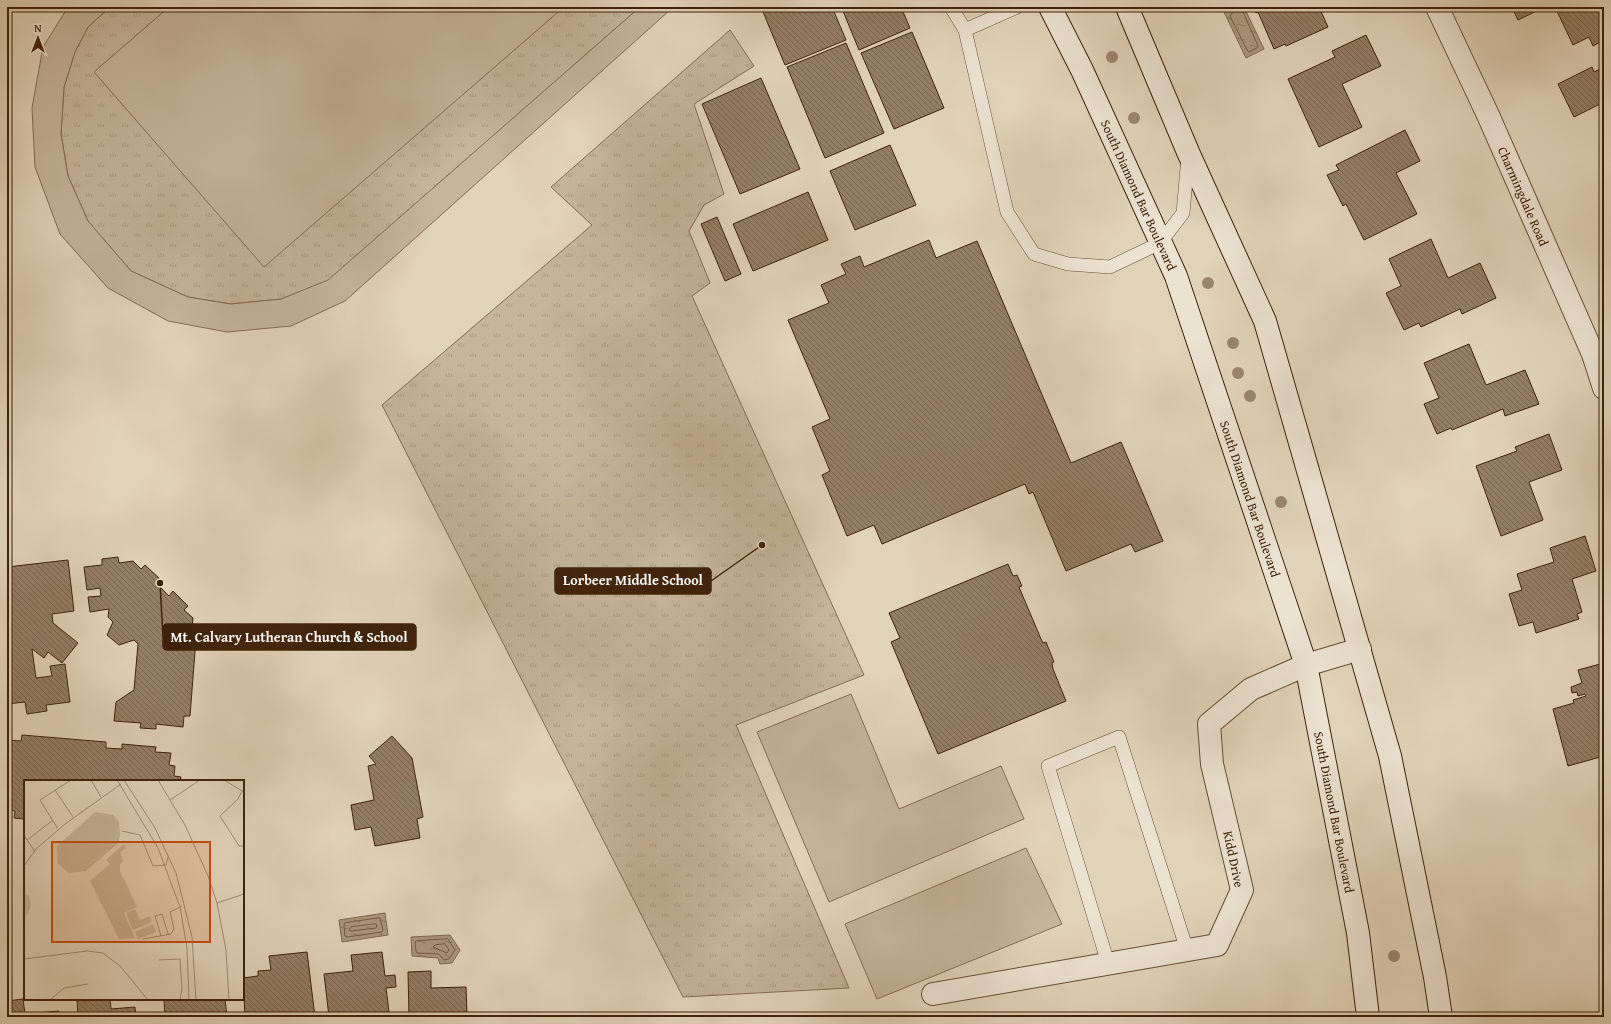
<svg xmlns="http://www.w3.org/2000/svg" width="1611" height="1024" viewBox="0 0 1611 1024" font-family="'Gentium Book Plus',serif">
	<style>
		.grass { fill: url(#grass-tufts); stroke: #826c52 }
		.garden { fill: #c5b59b; stroke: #826c52 }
		.water { fill: url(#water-ripples); stroke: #7f684f }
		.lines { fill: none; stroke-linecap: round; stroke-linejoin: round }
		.shore { stroke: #745c43; stroke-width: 1 }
		.building { fill: url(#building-back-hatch); stroke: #3e2209 }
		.lane-casing { stroke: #674e35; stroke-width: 14 }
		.street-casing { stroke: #674e35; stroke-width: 24 }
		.secondary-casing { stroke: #3e2209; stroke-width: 24 }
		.lane { stroke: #ece2d2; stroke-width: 13 }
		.street { stroke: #ece2d2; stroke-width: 22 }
		.secondary { stroke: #ece2d2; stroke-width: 22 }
		.tree { fill: #9a866d }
		.labels { text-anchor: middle; stroke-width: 3; stroke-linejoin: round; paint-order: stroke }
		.street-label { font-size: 13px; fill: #3e2209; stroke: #ece2d2 }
		.inset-road { fill: none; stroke: #a08c73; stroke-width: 1 }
		.view { fill: #c64e0b; fill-opacity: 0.15; stroke: #c64e0b; stroke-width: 2 }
		.inset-edge { fill: none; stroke: #3e2209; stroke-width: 2 }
		.leader { fill: none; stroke: #3e2209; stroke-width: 1.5 }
		.callout-dot { fill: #3e2209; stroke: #ece2d2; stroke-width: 1.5 }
		.callout { fill: #3e2209; stroke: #3e2209; stroke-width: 1.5 }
		.callout-label { font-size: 14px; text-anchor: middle; font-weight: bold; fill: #fff }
	</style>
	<defs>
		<pattern id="grass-tufts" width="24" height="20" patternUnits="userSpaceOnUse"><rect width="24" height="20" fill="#c5b59b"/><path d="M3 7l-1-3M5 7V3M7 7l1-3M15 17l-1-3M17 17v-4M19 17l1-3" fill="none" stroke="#aa9b84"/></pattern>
		<pattern id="water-ripples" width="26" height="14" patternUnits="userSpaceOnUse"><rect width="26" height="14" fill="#aa977d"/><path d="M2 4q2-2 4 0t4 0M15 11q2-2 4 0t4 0" fill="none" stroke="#8c7b65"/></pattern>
		<pattern id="building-back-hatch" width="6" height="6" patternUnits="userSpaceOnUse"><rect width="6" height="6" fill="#937e65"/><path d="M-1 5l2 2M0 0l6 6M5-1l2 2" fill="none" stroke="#796751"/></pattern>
	</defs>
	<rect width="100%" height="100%" fill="#e1d3b9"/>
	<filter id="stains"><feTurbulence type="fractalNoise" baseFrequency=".005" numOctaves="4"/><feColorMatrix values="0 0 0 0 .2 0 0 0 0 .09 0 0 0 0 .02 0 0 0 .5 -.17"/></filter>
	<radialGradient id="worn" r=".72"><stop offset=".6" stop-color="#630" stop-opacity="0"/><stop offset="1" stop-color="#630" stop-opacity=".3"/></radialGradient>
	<!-- grass -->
	<g class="grass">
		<polygon points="110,7 640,7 328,281 281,299 231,304 188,297 131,271 88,221 68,176 61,134 64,87 75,52 88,27"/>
		<polygon points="730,30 754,66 694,104 724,194 704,205 689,231 710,283 692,296 864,675 736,725 849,988 683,997 382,405 592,225 551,187"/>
	</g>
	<!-- garden -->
	<g class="garden">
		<polygon points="68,7 110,7 88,27 75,52 64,87 61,134 68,176 88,221 131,271 188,297 231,304 281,299 328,280 640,7 671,7 670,10 345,301 291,326 227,332 168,321 108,288 60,234 35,167 32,108 43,47"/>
		<polygon points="169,7 564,7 264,267 94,72"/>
		<polygon points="851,694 899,809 1001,766 1024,819 829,902 757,732"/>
		<polygon points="1026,848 1062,924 877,999 845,924"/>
	</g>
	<!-- water -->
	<g class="water">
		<polygon points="1234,7 1244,7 1264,49 1246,58 1224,12"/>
		<polygon points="385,913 388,935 342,942 339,920"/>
		<polygon points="450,935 460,950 452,963 440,964 438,958 412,956 411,937"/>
	</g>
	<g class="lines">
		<!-- shore -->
		<g class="shore">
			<polyline points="1235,7 1234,10 1230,16 1247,50 1249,52 1257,48 1258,46 1241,7"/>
			<polygon points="380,918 383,930 382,932 347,937 345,936 344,925 345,923"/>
			<polygon points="375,924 377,925 376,928 351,931 349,930 351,927"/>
			<polygon points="448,939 455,950 449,959 444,960 439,954 417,953 416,951 415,942 416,941"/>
			<polygon points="445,944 449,950 447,953 433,947 435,945"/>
		</g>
	</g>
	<!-- building -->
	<g class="building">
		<polygon points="761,7 832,7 846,40 785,65"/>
		<polygon points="853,7 901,7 910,28 859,50 843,11"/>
		<polygon points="1253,7 1319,7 1328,27 1286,46 1285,44 1274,49 1258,12 1256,13"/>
		<polygon points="1512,7 1545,7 1518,20"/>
		<polygon points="1555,7 1604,7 1604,40 1593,46 1589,37 1573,45"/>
		<polygon points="912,32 944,108 894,129 861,53"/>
		<polygon points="1366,35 1381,66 1342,84 1362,127 1319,147 1288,79 1335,57 1332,51"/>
		<polygon points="846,43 884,133 825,158 787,67"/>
		<polygon points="1592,67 1594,72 1604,67 1604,102 1574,117 1558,84"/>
		<polygon points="761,78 800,169 740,194 702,104"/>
		<polygon points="1405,130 1420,161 1396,173 1417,214 1364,240 1346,204 1343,206 1327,175 1339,170 1336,165"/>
		<polygon points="890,145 916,205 855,230 830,171"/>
		<polygon points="808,192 828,240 753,271 733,224"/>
		<polygon points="717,217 741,274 725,281 701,224"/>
		<polygon points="1431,239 1448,278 1480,263 1496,298 1462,314 1460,309 1421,327 1419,323 1404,330 1386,293 1401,286 1389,259"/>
		<polygon points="929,240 936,258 977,241 1071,463 1121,442 1163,541 1135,552 1131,544 1066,571 1033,492 1029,494 1025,484 882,544 874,525 847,536 822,475 830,471 812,427 830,419 788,320 829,303 821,285 846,274 841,264 860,256 864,267"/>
		<polygon points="1469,344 1486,385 1525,370 1539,404 1505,416 1503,409 1452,430 1451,428 1437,434 1424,404 1439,398 1424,363"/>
		<polygon points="1549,434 1562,470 1529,482 1543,520 1501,536 1476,466 1517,451 1515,447"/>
		<polygon points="1585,536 1596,571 1572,579 1582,612 1577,614 1579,619 1536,633 1533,622 1519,626 1509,594 1522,590 1517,574 1554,562 1550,548"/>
		<polygon points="118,557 119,563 133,561 141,569 145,565 161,580 157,584 169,596 173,591 188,606 184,610 193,618 191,639 196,639 190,716 184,716 183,727 156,724 156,729 140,728 141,723 114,721 116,702 134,690 138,644 134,640 119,645 107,635 113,622 108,617 109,609 90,612 88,597 101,596 100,588 87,590 84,567 102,565 102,559"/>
		<polygon points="68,560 74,611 52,614 53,623 78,643 62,663 48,652 44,658 32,649 36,678 52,676 50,666 65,664 70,702 46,705 47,711 27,714 25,702 7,704 7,567"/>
		<polygon points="1008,564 1013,576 1017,575 1022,586 1019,587 1041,639 1043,643 1046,642 1054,662 1052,663 1053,669 1066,701 938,754 891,642 900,638 889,613"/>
		<polygon points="1604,663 1604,756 1568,766 1553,709 1574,703 1573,700 1586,696 1585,694 1578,696 1577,692 1572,693 1571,687 1582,683 1578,670"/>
		<polygon points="22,735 106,742 106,748 122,749 122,744 156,747 155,752 171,753 169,765 175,766 174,776 181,777 180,781 25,781 25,819 14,818 15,811 7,810 7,740 21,741"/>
		<polygon points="392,736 412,758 423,817 417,819 420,838 375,846 371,827 355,830 351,805 374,800 368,766 376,764 369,756"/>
		<polygon points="307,952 315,1017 245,1017 243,978 258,976 258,971 271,970 269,956"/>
		<polygon points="382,952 385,976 395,975 396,987 386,988 389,1012 371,1013 371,1017 329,1017 324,974 353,971 351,955"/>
		<polygon points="431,971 431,988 466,987 467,1015 469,1015 469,1017 409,1017 408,972"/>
		<polygon points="23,999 25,1014 59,1011 60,1017 7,1017 7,1001"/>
		<polygon points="77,999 110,999 111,1009 135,1007 136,1017 78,1017"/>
		<polygon points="164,999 225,999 227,1017 165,1017"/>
	</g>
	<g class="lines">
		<defs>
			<g id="lane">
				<polyline points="951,7 965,30 1007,212 1034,254 1068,264 1110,267 1160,243 1183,213 1188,157"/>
				<polyline points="965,30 1017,7"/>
				<polyline points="1108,963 1048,766 1119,737 1187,950"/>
			</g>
			<g id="street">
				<path id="s1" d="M 1437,7 L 1488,115 L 1593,354 L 1604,388"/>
				<polyline points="933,994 1217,945 1242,890 1212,764 1209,724 1251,689 1306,665 1360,649"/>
			</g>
			<g id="secondary">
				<path id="s2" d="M 1050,7 L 1082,70 L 1176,276 L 1306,665 L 1358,933 L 1368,1017"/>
				<polyline points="1127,7 1188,152 1265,321 1390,756 1435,977 1441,1017"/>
			</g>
		</defs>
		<!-- lane casing -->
		<use href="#lane" class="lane-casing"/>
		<!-- street casing -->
		<use href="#street" class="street-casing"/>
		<!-- secondary casing -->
		<use href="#secondary" class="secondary-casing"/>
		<!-- lane -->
		<use href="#lane" class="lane"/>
		<!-- street -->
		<use href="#street" class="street"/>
		<!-- secondary -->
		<use href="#secondary" class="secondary"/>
	</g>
	<!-- trees -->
	<g class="tree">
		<circle cx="1112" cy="57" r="6"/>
		<circle cx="1134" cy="118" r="6"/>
		<circle cx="1208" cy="283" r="6"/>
		<circle cx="1233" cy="343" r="6"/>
		<circle cx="1238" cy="373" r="6"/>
		<circle cx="1250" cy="396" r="6"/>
		<circle cx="1281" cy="502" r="6"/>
		<circle cx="1394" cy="956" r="6"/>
	</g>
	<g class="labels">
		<!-- street labels -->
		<g class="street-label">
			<text dy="5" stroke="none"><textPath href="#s2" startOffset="208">South Diamond Bar Boulevard</textPath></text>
			<text dy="5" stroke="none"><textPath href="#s1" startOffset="208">Charmingdale Road</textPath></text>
			<text dy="5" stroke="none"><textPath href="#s2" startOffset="532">South Diamond Bar Boulevard</textPath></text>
			<text dy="5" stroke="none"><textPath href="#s2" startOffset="857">South Diamond Bar Boulevard</textPath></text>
			<text transform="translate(1234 859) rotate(78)" y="5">Kidd Drive</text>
		</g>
	</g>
	<!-- overview -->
	<g transform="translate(24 780)">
		<rect width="220" height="220" fill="#e1d3b9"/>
		<path d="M 77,34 L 85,36 L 92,42 L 94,54 L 91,62 L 60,89 L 51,91 L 41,88 L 34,75 L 37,64 L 67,37 ZM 100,64 L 102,68 L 96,72 L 99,81 L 96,84 L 96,91 L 113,127 L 100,133 L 111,158 L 95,159 L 66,101 L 86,84 L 82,80 ZM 2,114 L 6,117 L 7,126 L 2,138 L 0,116 Z" fill="#c5b59b"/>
		<path d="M 71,32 L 89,35 L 95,42 L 96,56 L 94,63 L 62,91 L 45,93 L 34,84 L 33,66 ZM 77,34 L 85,36 L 92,42 L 94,54 L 91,62 L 60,89 L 51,91 L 41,88 L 34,75 L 37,64 L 67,37 ZM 74,37 L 91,56 L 54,88 L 38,69 ZM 111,129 L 116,140 L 126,136 L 128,142 L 109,150 L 102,133 ZM 129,144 L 132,152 L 114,159 L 111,152 Z" fill="#c5b59b" fill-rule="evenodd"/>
		<path class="inset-road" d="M 67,0 L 77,17M 93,0 L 134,68 L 156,127 L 163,168 L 165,220M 100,0 L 131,48 L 152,93 L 168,157 L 172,220M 134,0 L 161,45 L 184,96 L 193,123 L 202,170 L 205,220M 200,0 L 220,12M 31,10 L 49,37M 218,11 L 214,19 L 196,36 L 215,66 L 220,66M 146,20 L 176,0M 34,49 L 16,20 L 47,0M 98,51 L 116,55 L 129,86 L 142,85 L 144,77M 0,55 L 11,72M 3,60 L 28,41M 0,86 L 12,69 L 41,44 L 97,4M 193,123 L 220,114M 137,156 L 131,136 L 138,134 L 144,154M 119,159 L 147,154 L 150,149 L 146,132 L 158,126M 0,179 L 63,171 L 79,173 L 97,187 L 124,220M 135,180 L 156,179 L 158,208 L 156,220M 26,220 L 40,208 L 64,204"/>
		<path class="view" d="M 28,62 L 186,62 L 186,162 L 28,162 Z"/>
		<rect width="220" height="220" class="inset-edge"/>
	</g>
	<!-- callouts -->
	<path class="leader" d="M762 545L711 581M160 583L163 637"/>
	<g class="callout-dot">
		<circle cx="762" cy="545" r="4"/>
		<circle cx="160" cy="583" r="4"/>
	</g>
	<g class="callout">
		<rect x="555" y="568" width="156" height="26" rx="4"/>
		<rect x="163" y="624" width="253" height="26" rx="4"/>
	</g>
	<g class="callout-label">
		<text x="633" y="585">Lorbeer Middle School</text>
		<text x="289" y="642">Mt. Calvary Lutheran Church &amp; School</text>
	</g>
	<!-- margin -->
	<rect width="1611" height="1024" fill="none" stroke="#e1d3b9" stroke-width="24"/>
	<rect x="8" y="8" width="1595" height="1008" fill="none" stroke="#3e2209" stroke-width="2"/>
	<rect x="12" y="12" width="1587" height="1000" fill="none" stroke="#3e2209"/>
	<!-- north arrow -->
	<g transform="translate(38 38)" stroke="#ece2d2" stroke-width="3" paint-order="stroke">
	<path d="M0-3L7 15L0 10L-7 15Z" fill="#3e2209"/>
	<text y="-6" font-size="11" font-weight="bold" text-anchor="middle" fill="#3e2209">N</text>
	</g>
	<rect width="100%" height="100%" filter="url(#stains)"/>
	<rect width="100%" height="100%" fill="url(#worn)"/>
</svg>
